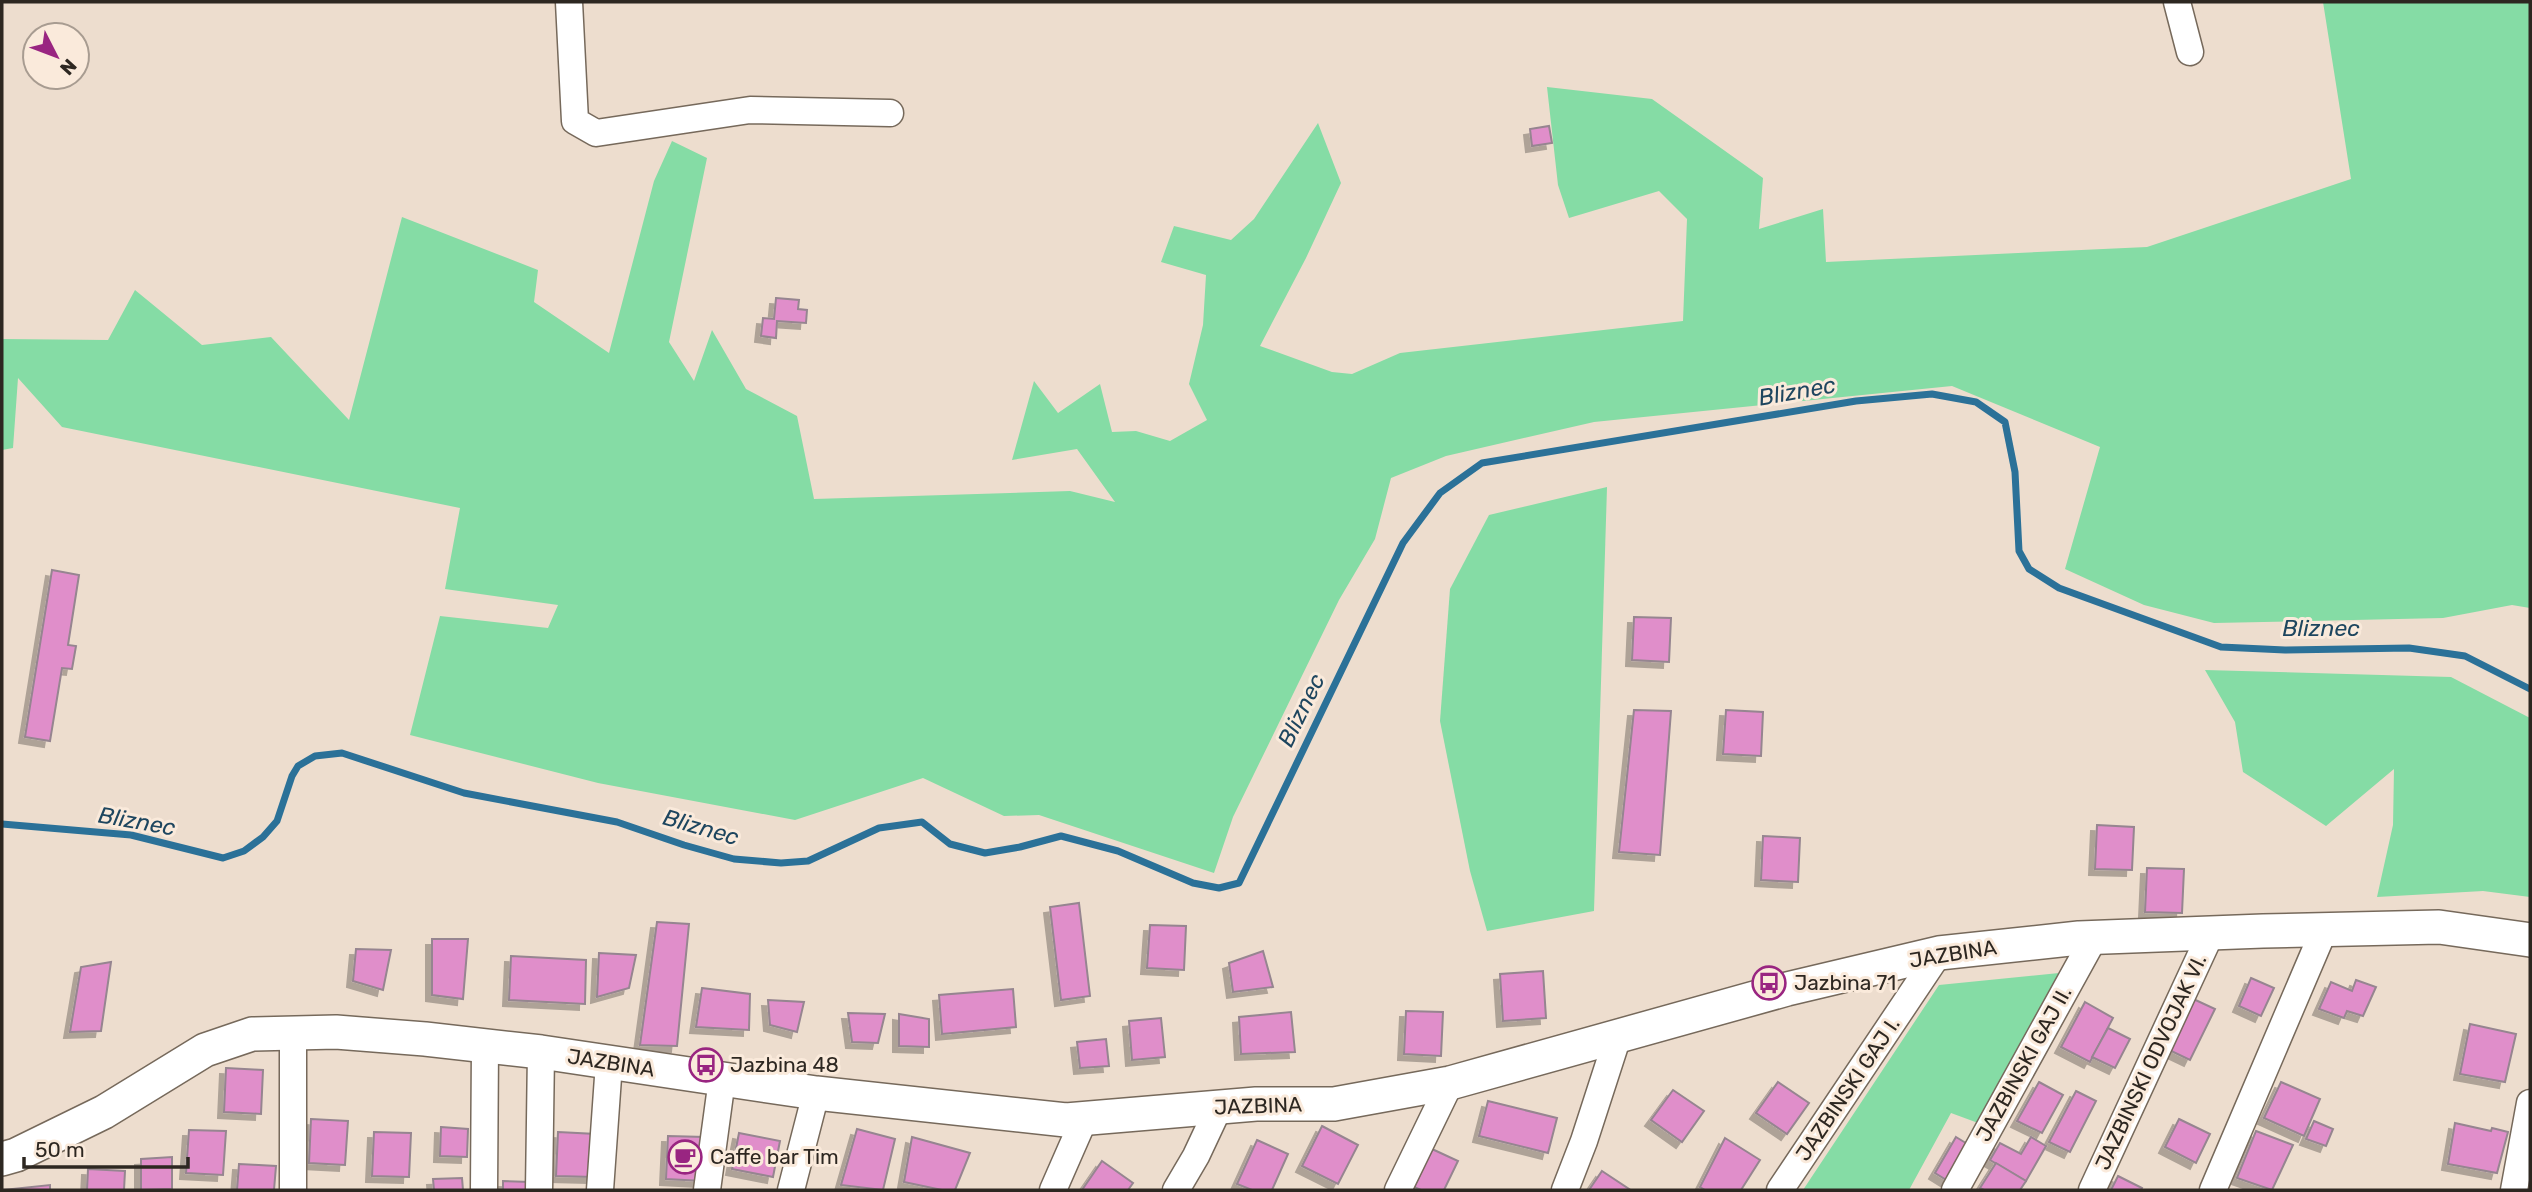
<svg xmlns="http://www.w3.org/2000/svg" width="2532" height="1192" viewBox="0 0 2532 1192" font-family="Rubik,sans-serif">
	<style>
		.green { fill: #85dca5 }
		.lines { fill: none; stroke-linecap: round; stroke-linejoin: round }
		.stream { stroke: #2b7198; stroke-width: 7 }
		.building { fill: #e08eca; stroke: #968590; stroke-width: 2; filter: url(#shadow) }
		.minor-casing { stroke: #76695b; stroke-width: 29 }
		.tertiary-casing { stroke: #76695b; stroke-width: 36 }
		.minor { stroke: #fff; stroke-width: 26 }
		.tertiary { stroke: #fff; stroke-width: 33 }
		.labels { text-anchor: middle; stroke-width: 6; stroke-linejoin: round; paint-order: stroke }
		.street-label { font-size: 21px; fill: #2d2721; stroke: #faeadb }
		.poi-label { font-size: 21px; fill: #2d2721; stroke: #faeadb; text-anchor: start }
		.water-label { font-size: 23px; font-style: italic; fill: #1e465f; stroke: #faeadb }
	</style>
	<defs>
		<filter id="shadow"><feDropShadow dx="-6" dy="6" stdDeviation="0" flood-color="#0004"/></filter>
	</defs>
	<rect width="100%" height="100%" fill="#edddce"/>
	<!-- green -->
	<g class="green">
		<polygon points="2323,2 2530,2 2530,608 2512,605 2443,618 2214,623 2144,605 2065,569 2100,447 1952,386 1594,422 1446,456 1391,478 1375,539 1339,600 1233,817 1214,873 1039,815 1004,816 923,778 795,820 598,783 410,735 440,616 548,628 558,605 445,589 460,508 62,427 18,378 13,448 2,450 2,339 108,340 135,290 202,345 271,337 349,420 402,217 538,270 534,302 609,353 654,181 672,141 707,158 669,342 694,381 712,330 746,389 797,416 814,499 1070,491 1115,502 1077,449 1012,460 1034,381 1058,413 1100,384 1112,432 1136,431 1170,441 1207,420 1189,384 1203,325 1206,275 1161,262 1174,226 1231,240 1254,219 1318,123 1341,183 1306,258 1260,346 1332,372 1352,374 1400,353 1683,321 1687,219 1659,191 1569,218 1558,185 1547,87 1652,99 1763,178 1759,229 1823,209 1826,262 2147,247 2351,179"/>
		<polygon points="1607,487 1594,911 1487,931 1470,871 1440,721 1450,589 1489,515"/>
		<polygon points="2205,670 2451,677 2530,718 2530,897 2483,891 2377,897 2393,825 2394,769 2326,826 2243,772 2235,722"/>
		<polygon points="2059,973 1989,1127 1951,1113 1909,1190 1803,1190 1939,985"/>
	</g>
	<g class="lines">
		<!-- stream -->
		<polyline class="stream" points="2,824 131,835 223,858 244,851 263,837 277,821 292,776 298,766 315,756 342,753 464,793 617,822 684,845 734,859 781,863 808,861 879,828 922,822 950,844 985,853 1020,847 1061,836 1118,851 1193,883 1219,888 1239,883 1403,543 1440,493 1482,463 1856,401 1932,394 1976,402 2005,422 2015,472 2019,551 2029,569 2059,588 2221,647 2285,650 2409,648 2465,656 2530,689"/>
	</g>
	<!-- building -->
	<g class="building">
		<polygon points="1549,126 1552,143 1532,146 1530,129"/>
		<polygon points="776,298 799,300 798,309 807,310 806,323 777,321 776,338 761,336 763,318 774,319"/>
		<polygon points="52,570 79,575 68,645 76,646 72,669 62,668 50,741 25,737"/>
		<polygon points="1634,617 1671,618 1669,662 1632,660"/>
		<polygon points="1634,710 1671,711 1660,855 1619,852"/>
		<polygon points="1726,710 1763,712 1761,756 1723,754"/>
		<polygon points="2097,825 2134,827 2132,870 2095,869"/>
		<polygon points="1763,836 1800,838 1798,882 1761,880"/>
		<polygon points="2147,868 2184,869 2182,913 2145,912"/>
		<polygon points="1079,903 1090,996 1061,1000 1050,907"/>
		<polygon points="657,922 689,924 677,1046 640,1045"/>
		<polygon points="1150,925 1186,926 1184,970 1147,968"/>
		<polygon points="432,939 468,939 463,999 432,995"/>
		<polygon points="356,949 391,950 383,990 353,981"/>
		<polygon points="1263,951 1273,987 1233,992 1229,963"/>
		<polygon points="599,953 636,955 629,988 597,997"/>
		<polygon points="511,956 586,960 585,1004 509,1000"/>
		<polygon points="111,962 101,1031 70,1032 81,967"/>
		<polygon points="1543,971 1546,1018 1503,1021 1500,974"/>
		<polygon points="2251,978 2274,988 2261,1016 2239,1006"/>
		<polygon points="2356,980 2376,987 2363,1016 2347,1011 2344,1018 2319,1009 2331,982 2352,991"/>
		<polygon points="702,988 750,994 749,1030 696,1027"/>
		<polygon points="1013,989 1016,1027 942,1034 939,995"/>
		<polygon points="2189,997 2215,1009 2190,1060 2165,1048"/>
		<polygon points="768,1000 804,1002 797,1032 770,1025"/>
		<polygon points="2085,1002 2113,1018 2090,1062 2061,1047"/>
		<polygon points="1406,1011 1443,1012 1441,1056 1404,1054"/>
		<polygon points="1291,1012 1295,1052 1241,1054 1239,1017"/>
		<polygon points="848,1013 885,1014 878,1043 852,1042"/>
		<polygon points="899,1014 929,1019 929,1047 899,1046"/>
		<polygon points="1161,1018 1165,1057 1132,1060 1129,1021"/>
		<polygon points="2470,1024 2516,1034 2505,1082 2460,1074"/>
		<polygon points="2108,1028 2130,1039 2115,1068 2092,1057"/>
		<polygon points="1106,1039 1109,1066 1080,1068 1077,1042"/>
		<polygon points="226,1068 263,1070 261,1114 224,1112"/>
		<polygon points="1778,1082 1809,1103 1787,1134 1756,1113"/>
		<polygon points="2039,1082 2063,1095 2042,1133 2017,1121"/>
		<polygon points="2281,1082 2320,1099 2304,1136 2264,1118"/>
		<polygon points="1673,1090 1704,1111 1682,1142 1651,1120"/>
		<polygon points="2076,1091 2096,1101 2070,1152 2049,1142"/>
		<polygon points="1488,1101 1557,1118 1548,1153 1479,1136"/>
		<polygon points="311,1119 348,1121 345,1165 309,1163"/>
		<polygon points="2179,1119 2210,1134 2196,1163 2165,1147"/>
		<polygon points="2314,1121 2333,1129 2326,1146 2306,1139"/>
		<polygon points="2455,1123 2491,1131 2492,1128 2508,1132 2497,1173 2448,1164"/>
		<polygon points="1322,1126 1358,1145 1338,1184 1302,1166"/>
		<polygon points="441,1127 468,1129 467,1157 440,1156"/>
		<polygon points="857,1129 895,1139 883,1190 841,1185"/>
		<polygon points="189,1130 226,1131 223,1175 186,1173"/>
		<polygon points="2256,1131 2293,1145 2272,1190 2237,1178"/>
		<polygon points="374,1132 411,1133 409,1177 372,1176"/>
		<polygon points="558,1132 596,1134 594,1177 556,1176"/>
		<polygon points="739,1133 780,1141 773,1177 732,1169"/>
		<polygon points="668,1136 705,1137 703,1181 666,1179"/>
		<polygon points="912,1137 970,1153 955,1190 942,1190 904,1182"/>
		<polygon points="1956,1137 1974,1148 1953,1184 1935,1173"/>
		<polygon points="2031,1137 2046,1146 2026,1181 1990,1160 2000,1143 2021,1154"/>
		<polygon points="1725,1138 1760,1160 1741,1190 1705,1190 1700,1187"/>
		<polygon points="1257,1140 1288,1154 1272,1190 1252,1190 1237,1184"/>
		<polygon points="1432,1149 1458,1161 1444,1190 1421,1190 1414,1187"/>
		<polygon points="172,1157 172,1189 141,1190 141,1159"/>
		<polygon points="1102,1161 1133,1183 1128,1190 1082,1190"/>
		<polygon points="1996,1163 2026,1181 2020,1190 1984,1190 1980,1188"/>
		<polygon points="239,1164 276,1166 274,1190 237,1190"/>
		<polygon points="88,1169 125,1171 124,1190 87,1190"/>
		<polygon points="1602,1171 1629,1189 1628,1190 1589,1190"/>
		<polygon points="2118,1176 2142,1188 2141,1190 2111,1190"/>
		<polygon points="462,1178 463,1190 434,1190 433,1179"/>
		<polygon points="503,1181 530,1182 530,1190 503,1190"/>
		<polygon points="50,1185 50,1190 3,1190"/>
	</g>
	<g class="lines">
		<defs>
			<g id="minor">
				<polyline points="569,2 575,121 596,133 750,110 890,113"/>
				<polyline points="2177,2 2190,52"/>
				<polyline points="293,1190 293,1034"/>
				<polyline points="484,1190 485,1046"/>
				<polyline points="539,1190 541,1052"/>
				<polyline points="600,1190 609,1063"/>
				<polyline points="707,1190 722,1079"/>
				<polyline points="791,1190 816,1093"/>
				<polyline points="1053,1190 1085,1117"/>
				<polyline points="1176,1190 1196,1156 1219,1107"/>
				<polyline points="1398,1190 1450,1083"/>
				<polyline points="1565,1190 1584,1141 1618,1036"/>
				<polyline points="1780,1190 1939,953"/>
				<polyline points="1955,1190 2094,938"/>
				<polyline points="2092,1190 2211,933"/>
				<polyline points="2213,1190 2324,930"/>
				<polyline points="2514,1190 2530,1103"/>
			</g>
			<polyline id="tertiary" points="2,1159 16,1155 104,1112 205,1050 252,1034 336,1032 425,1039 541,1052 816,1093 1066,1120 1256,1104 1334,1104 1450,1083 1787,989 1939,953 2079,938 2263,931 2439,927 2530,940"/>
		</defs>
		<!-- minor casing -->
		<use href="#minor" class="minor-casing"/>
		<!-- tertiary casing -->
		<use href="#tertiary" class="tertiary-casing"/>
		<!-- minor -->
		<use href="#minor" class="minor"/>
		<!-- tertiary -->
		<use href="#tertiary" class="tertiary"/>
	</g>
	<!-- icons -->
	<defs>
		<symbol id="bus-ring" viewBox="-11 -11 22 22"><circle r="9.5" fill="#faeadb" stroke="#992581" stroke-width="1.5"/><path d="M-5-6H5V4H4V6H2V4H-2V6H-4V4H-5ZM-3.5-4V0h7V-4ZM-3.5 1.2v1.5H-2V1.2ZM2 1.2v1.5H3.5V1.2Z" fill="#992581"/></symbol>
		<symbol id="cafe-ring" viewBox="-11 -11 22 22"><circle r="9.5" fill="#faeadb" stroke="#992581" stroke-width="1.5"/><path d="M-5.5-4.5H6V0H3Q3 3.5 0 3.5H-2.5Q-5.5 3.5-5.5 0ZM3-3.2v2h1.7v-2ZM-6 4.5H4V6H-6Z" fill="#992581"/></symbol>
	</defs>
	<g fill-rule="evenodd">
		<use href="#bus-ring" x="1750" y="964" width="38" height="38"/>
		<use href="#bus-ring" x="687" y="1046" width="38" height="38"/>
		<use href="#cafe-ring" x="666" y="1138" width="38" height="38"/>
	</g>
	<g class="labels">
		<!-- street labels -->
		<g class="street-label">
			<text transform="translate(1953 954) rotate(-9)" y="7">JAZBINA</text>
			<text transform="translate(2151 1062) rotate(-65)" y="7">JAZBINSKI ODVOJAK VI.</text>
			<text transform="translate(611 1063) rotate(9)" y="7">JAZBINA</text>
			<text transform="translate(2024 1064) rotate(-61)" y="7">JAZBINSKI GAJ II.</text>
			<text transform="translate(1848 1089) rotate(-56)" y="7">JAZBINSKI GAJ I.</text>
			<text transform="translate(1258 1106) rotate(-2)" y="7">JAZBINA</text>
		</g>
		<!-- poi labels -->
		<g class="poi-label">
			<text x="1794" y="990">Jazbina 71</text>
			<text x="730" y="1072">Jazbina 48</text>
			<text x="710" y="1164">Caffe bar Tim</text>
		</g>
		<!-- water labels -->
		<g class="water-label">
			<text transform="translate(1797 391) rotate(-10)" y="8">Bliznec</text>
			<text x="2321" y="636">Bliznec</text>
			<text transform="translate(1301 710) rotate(-64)" y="8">Bliznec</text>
			<text transform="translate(137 821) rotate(10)" y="8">Bliznec</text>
			<text transform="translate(701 827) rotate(16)" y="8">Bliznec</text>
		</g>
	</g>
	<!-- border -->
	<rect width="2532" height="1192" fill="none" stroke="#2d2721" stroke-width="7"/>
	<!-- north arrow -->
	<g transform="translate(56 56) rotate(132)"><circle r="33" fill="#faeadb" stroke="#a89c91" stroke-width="2"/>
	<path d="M0-5L12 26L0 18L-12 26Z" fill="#992581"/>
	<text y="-10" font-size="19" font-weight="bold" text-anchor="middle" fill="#2d2721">N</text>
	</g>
	<!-- scale -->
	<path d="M24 1157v10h164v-10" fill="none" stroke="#2d2721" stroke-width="3.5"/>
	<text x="35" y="1157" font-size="21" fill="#2d2721" stroke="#faeadb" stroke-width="5" paint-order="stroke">50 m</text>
</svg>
